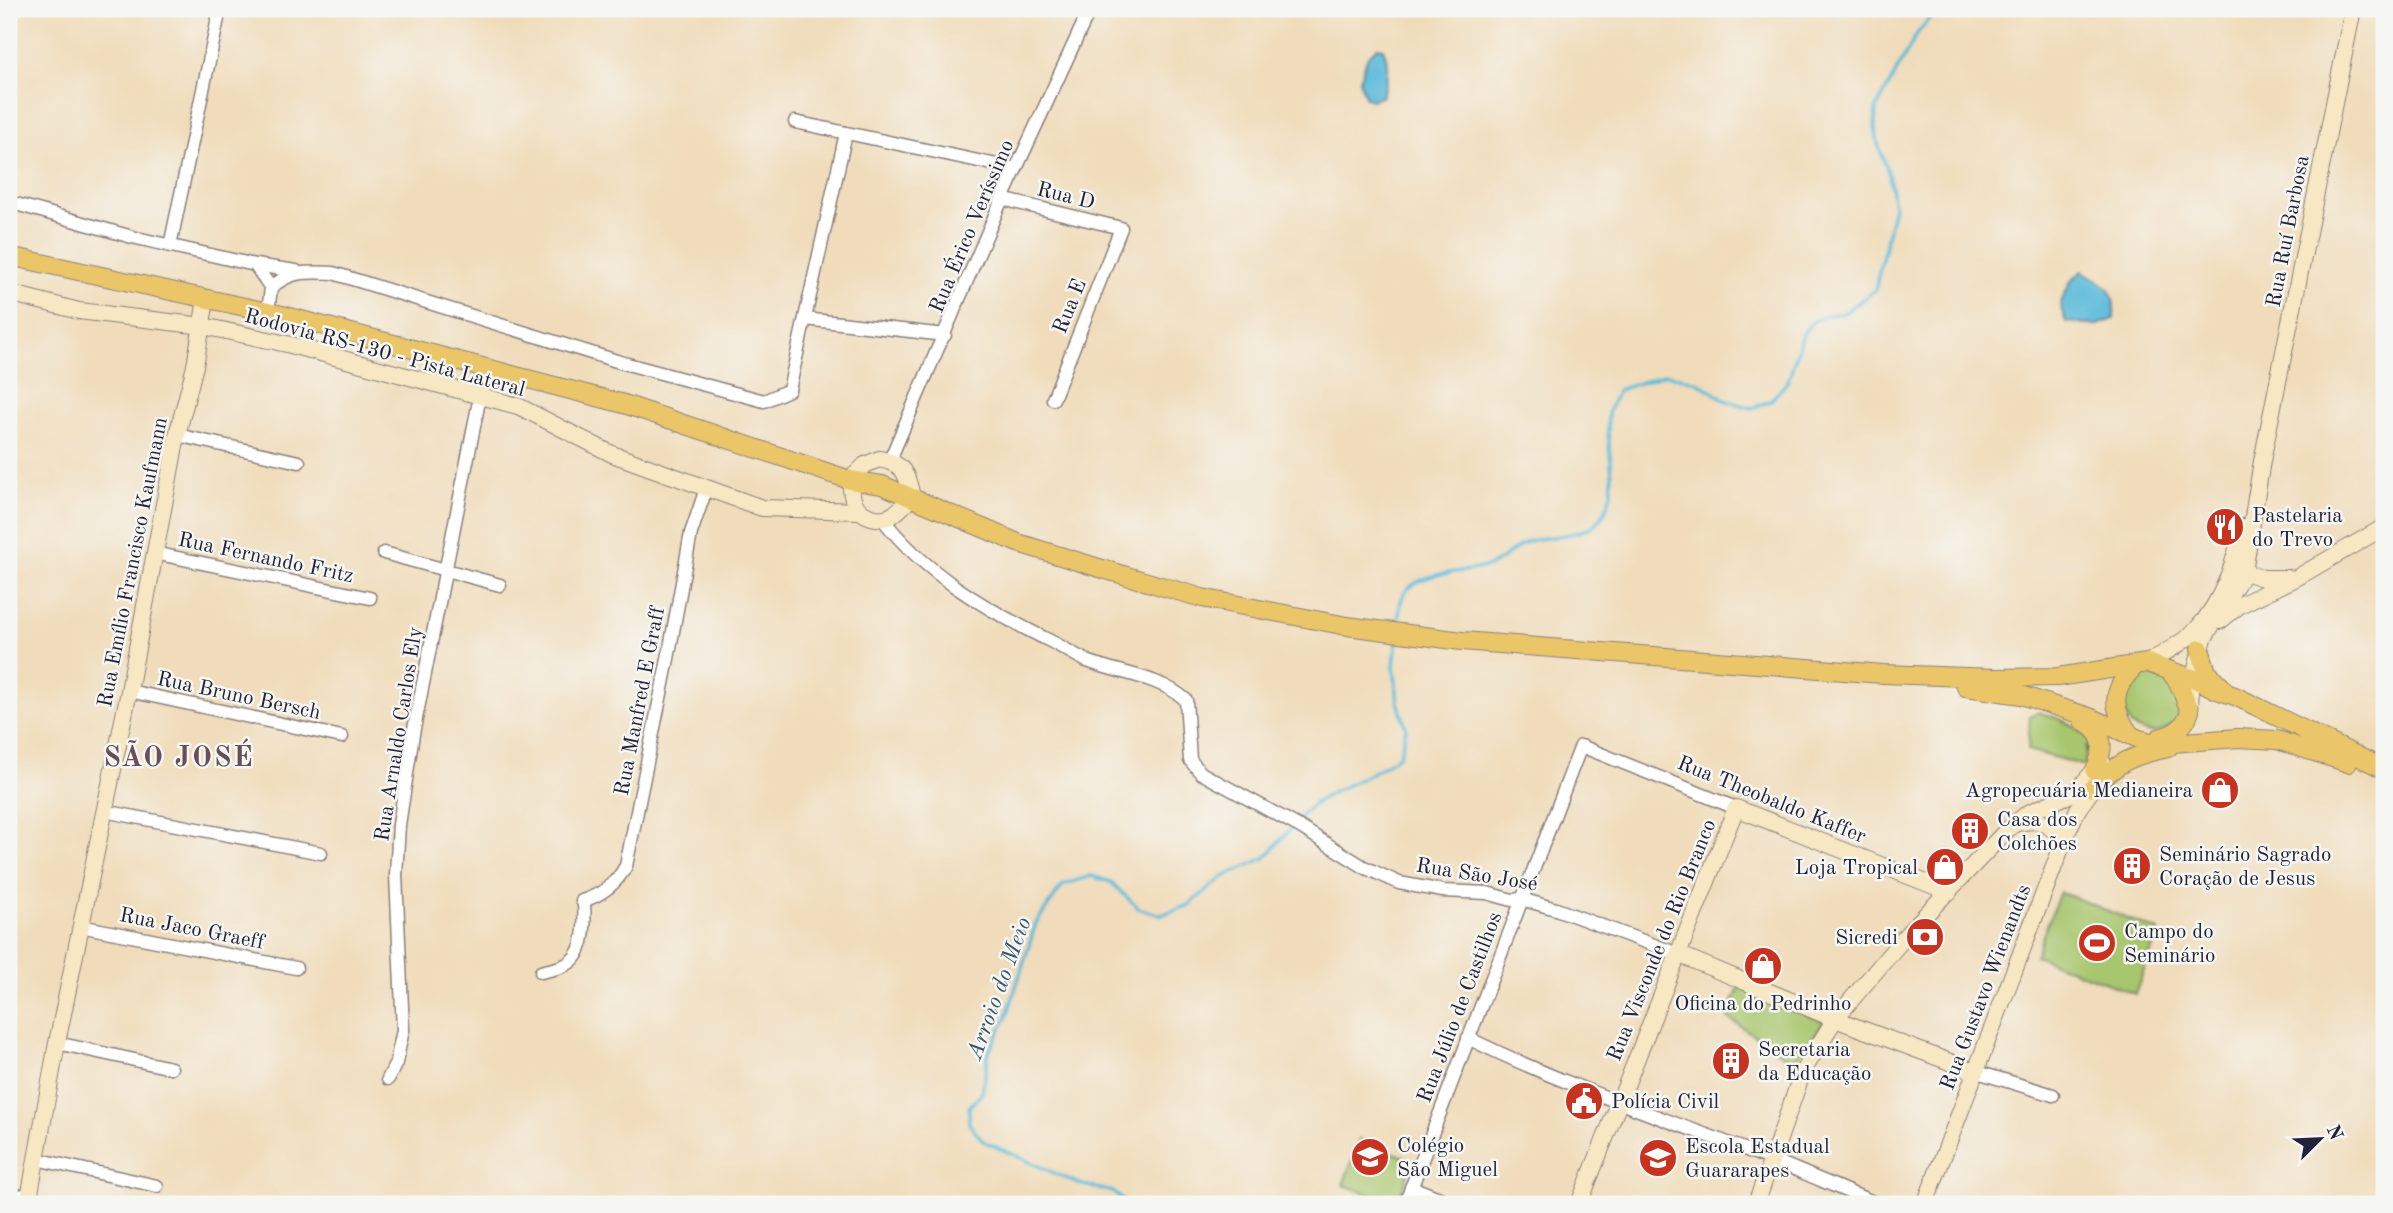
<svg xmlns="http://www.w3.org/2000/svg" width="2393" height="1213" viewBox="0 0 2393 1213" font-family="'Old Standard TT',serif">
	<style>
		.green { fill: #a7c66d; stroke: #647454; stroke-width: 2 }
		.water { fill: #5abad9; stroke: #3e6e8a; stroke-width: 2 }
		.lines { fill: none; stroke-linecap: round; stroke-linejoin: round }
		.stream { stroke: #5abad9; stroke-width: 3.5 }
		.street-casing { stroke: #897f7a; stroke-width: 15 }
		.secondary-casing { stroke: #897f7a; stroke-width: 18 }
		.primary-casing { stroke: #897f7a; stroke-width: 20 }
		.street { stroke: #fff; stroke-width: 12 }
		.secondary { stroke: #f7e8c3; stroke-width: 16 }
		.primary { stroke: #ebc669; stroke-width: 18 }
		.labels { text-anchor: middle; stroke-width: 5; stroke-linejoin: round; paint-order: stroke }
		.street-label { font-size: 21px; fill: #22223b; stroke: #f6f6f2 }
		.poi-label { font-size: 21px; fill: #22223b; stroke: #f6f6f2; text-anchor: start }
		.water-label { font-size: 23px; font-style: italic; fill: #365772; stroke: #f6f6f2 }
		.district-label { font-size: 28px; font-weight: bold; letter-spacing: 2px; fill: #684e58; stroke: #f6f6f2 }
	</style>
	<rect width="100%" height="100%" fill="#f6f6f2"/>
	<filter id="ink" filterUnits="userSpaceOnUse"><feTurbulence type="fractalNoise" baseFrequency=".0143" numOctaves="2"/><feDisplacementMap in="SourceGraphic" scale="14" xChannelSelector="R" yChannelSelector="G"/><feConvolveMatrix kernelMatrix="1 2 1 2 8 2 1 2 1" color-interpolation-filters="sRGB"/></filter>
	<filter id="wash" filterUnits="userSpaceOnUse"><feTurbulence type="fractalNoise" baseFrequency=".00686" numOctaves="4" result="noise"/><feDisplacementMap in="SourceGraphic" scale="28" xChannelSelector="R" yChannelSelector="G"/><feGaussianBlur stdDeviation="1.57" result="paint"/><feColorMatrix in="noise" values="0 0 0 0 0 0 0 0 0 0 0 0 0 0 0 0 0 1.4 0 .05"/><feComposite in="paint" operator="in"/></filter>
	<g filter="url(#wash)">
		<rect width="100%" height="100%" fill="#f0dcba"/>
		<!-- green -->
		<g class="green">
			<path d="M 2148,672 L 2162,673 L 2182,692 L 2180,719 C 2158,734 2157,738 2131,726 L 2121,701 L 2135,677 Z"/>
			<path d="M 2037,712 C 2060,718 2074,723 2090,741 L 2089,755 L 2086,746 L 2085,766 L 2028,750 L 2030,716 Z"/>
			<polygon points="2060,892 2159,931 2135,994 2035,956"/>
			<polygon points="1740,985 1824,1022 1794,1062 1727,1017"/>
			<polygon points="1360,1140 1413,1160 1397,1204 1343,1185"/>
		</g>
		<!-- water -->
		<g class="water">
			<path d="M 1377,47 L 1383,48 C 1390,64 1388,80 1381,97 L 1372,100 L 1366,98 L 1359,80 L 1368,56 Z"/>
			<path d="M 2082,271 C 2107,286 2116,287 2114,319 L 2098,325 L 2066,322 L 2060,305 L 2071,281 Z"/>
		</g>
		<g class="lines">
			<!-- stream -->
			<g class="stream">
				<path d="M 1398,626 C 1399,615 1399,598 1407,590 C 1428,569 1464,574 1489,566 C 1504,561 1515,545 1530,541 C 1550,535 1587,537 1600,519 C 1623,488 1605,450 1608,415 C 1609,407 1615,398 1618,390 L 1666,374 L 1697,382 L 1727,401 L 1752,408 L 1770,401 L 1788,381 L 1803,334 L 1812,322 L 1827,315 L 1844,313 L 1875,290 L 1894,206 L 1889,175 L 1878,144 L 1875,128 L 1876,109 L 1917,34 L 1937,9"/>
				<path d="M 1297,821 C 1318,795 1338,791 1366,776 C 1378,770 1389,762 1400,755 L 1406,728 L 1398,701 L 1394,667 L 1397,637"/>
				<polyline points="1127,1204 1113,1192 1079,1184 983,1141 969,1124 969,1107 982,1093 989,1051 1006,1019 1036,923 1063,885 1091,876 1111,882 1138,908 1161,915 1189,905 1223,877 1265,858 1292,827"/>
			</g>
		</g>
	</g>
	<g filter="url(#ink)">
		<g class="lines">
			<defs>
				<g id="street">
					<polyline points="795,122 1016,169"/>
					<polyline points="1002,199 1121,228 1053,399"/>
					<polyline points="9,202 132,237 255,265 271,288 268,312"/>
					<polyline points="170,246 220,9"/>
					<polyline points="255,265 296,271"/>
					<path d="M 271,288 C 290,270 308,272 333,273 L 620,362 L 764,401 L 789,390 L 846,133"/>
					<polyline points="805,319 945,335"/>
					<polyline points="177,435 299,462"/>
					<polyline points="894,461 892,455 1002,199 1090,9"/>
					<path d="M 882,518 C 924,573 984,608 1044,638 C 1059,645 1073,654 1087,661 C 1120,674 1159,676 1186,700 L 1190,760 L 1201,773 L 1300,827 L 1364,867 L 1399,883 L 1443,891 L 1487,893 L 1512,900 L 1521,899 L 1556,909 L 1678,954"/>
					<polyline points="154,553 370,598"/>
					<polyline points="384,553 500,585"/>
					<polyline points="129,691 342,737"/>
					<polyline points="104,811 321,853"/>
					<path d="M 582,901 C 602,895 616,884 626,866 L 668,659 L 691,533 L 706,489"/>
					<polyline points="80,926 296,968"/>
					<path d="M 541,972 C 548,970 556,969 563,966 C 587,957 585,922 584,901"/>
					<path d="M 1468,1038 C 1565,1086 1669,1120 1770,1159 C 1806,1173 1842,1190 1878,1204"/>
					<polyline points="57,1043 171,1068"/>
					<polyline points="1974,1071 2053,1095"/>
					<polyline points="388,1079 396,1063 403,1030 396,875 399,825 413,734 480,396"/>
					<polyline points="36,1159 157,1186"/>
					<polyline points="1411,1187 1455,1204"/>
					<polyline points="9,1198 30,1194"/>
					<polyline points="1405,1204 1581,746 1736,808"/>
				</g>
				<g id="secondary">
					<polyline points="9,293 79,311 203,326 287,344 518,406 612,454 762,508 860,511"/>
					<path d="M 879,459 C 904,463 907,474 912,497 C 906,503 899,511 891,516 C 878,522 860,516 854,502 C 851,495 851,487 850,480 L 865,465 Z"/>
					<polyline points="2244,572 2263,578 2289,578"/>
					<polyline points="2220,621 2240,605 2298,577 2384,527"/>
					<path d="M 2147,663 C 2164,653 2182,644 2196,630 C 2223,602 2234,563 2243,527"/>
					<polyline points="2190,710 2191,688 2204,638 2244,572 2262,461 2353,9"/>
					<path d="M 2018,823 C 2040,818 2048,823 2064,840"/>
					<polyline points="1678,954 1835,1019 1974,1071"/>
					<polyline points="28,1204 57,1043 129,691 177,435 195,366 206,299"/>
					<polyline points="1579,1204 1736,808 1949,892"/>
					<polyline points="1756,1204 1803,1071 1835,1019 1908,933 2007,830 2028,813 2076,792 2102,761"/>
					<polyline points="1925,1204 2066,835 2078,809 2099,780"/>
				</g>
				<g id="primary">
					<polyline points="9,256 282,315 624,404 850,480 882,485 1018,543 1096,567 1202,598 1347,626 1462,641 1883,674 1995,678 2058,677 2147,663 2195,679 2217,690 2235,696 2384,769"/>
					<polyline points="2200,649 2207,672 2223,688"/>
					<polyline points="1966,687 2021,695 2089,717 2139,739 2159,744 2238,738 2277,740 2348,763"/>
					<path d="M 2083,721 C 2106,735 2105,747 2095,771"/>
					<path d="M 2130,734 C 2110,707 2112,689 2135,666"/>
					<path d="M 2159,738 C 2176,734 2184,728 2190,711 L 2178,682 L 2169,670"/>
					<path d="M 2093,788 C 2117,762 2133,755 2168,748"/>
				</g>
			</defs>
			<!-- street casing -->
			<use href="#street" class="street-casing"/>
			<!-- secondary casing -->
			<use href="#secondary" class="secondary-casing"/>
			<!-- primary casing -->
			<use href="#primary" class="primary-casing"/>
			<!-- street -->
			<use href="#street" class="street"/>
			<!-- secondary -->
			<use href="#secondary" class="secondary"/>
			<!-- primary -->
			<use href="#primary" class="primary"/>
		</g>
	</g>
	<!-- icons -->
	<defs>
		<symbol id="restaurant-disc" viewBox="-11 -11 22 22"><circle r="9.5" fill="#c8321e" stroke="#f6f6f2"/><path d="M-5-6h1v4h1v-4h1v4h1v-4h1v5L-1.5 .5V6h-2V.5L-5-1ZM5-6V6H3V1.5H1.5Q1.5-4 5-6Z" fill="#fff"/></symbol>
		<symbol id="shop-disc" viewBox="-11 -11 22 22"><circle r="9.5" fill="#c8321e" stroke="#f6f6f2"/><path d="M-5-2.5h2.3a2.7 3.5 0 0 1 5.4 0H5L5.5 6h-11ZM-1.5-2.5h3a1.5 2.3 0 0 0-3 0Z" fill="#fff"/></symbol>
		<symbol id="building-disc" viewBox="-11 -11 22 22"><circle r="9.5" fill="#c8321e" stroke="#f6f6f2"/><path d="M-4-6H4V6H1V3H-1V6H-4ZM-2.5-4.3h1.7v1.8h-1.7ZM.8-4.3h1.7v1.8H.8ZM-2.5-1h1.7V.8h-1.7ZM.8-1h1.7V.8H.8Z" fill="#fff"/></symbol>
		<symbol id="bank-disc" viewBox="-11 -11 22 22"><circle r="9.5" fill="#c8321e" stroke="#f6f6f2"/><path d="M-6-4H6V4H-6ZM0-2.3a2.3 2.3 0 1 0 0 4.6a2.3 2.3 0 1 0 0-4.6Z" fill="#fff"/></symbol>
		<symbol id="stadium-disc" viewBox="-11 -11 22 22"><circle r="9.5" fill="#c8321e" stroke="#f6f6f2"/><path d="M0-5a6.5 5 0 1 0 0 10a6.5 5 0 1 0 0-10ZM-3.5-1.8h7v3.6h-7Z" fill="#fff"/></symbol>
		<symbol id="civic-disc" viewBox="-11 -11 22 22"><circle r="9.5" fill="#c8321e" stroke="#f6f6f2"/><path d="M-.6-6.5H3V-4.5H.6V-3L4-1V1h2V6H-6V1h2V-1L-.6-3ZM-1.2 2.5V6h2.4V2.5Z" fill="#fff"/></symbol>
		<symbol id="school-disc" viewBox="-11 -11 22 22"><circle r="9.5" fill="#c8321e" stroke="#f6f6f2"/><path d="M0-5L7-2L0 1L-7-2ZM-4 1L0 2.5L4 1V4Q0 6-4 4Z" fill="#fff"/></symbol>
	</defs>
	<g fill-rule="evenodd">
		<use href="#restaurant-disc" x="2203" y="505" width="44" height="44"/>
		<use href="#shop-disc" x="2198" y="768" width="44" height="44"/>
		<use href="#building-disc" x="1948" y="809" width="44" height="44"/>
		<use href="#building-disc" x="2110" y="844" width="44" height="44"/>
		<use href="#shop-disc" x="1923" y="845" width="44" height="44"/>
		<use href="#bank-disc" x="1903" y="915" width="44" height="44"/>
		<use href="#stadium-disc" x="2075" y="921" width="44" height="44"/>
		<use href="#shop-disc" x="1741" y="944" width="44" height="44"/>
		<use href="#building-disc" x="1709" y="1039" width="44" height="44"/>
		<use href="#civic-disc" x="1562" y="1079" width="44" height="44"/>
		<use href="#school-disc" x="1348" y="1135" width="44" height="44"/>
		<use href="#school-disc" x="1636" y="1136" width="44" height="44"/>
	</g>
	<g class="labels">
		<!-- street labels -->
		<g class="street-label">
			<text transform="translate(1066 195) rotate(14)" y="7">Rua D</text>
			<text transform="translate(971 226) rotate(-67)" y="7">Rua Érico Veríssimo</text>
			<text transform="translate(2287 231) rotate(-79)" y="7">Rua Ruí Barbosa</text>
			<text transform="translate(1069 306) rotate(-68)" y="7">Rua E</text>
			<text transform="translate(385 352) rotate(15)" y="7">Rodovia RS-130 - Pista Lateral</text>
			<text transform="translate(266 557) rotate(12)" y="7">Rua Fernando Fritz</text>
			<text transform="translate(132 562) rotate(-79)" y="7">Rua Emílio Francisco Kaufmann</text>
			<text transform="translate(239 695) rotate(12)" y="7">Rua Bruno Bersch</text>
			<text transform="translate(639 701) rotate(-79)" y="7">Rua Manfred E Graff</text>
			<text transform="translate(398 734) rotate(-81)" y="7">Rua Arnaldo Carlos Ely</text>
			<text transform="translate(1772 799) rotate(22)" y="7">Rua Theobaldo Kaffer</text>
			<text transform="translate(1477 874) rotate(9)" y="7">Rua São José</text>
			<text transform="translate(192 928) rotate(11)" y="7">Rua Jaco Graeff</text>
			<text transform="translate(1661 940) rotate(-68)" y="7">Rua Visconde do Rio Branco</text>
			<text transform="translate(1985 987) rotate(-69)" y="7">Rua Gustavo Wienandts</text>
			<text transform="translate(1459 1007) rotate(-69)" y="7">Rua Júlio de Castilhos</text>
		</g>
		<!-- poi labels -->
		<g class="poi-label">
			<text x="2252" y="522">Pastelaria<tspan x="2252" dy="24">do Trevo</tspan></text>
			<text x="2193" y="797" text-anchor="end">Agropecuária Medianeira</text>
			<text x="1997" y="826">Casa dos<tspan x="1997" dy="24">Colchões</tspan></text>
			<text x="2159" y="861">Seminário Sagrado<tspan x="2159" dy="24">Coração de Jesus</tspan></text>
			<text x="1918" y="874" text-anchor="end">Loja Tropical</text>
			<text x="2124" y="938">Campo do<tspan x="2124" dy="24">Seminário</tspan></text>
			<text x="1898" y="944" text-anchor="end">Sicredi</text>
			<text x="1763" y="1010" text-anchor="middle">Oficina do Pedrinho</text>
			<text x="1758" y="1056">Secretaria<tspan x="1758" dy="24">da Educação</tspan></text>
			<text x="1611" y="1108">Polícia Civil</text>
			<text x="1397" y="1152">Colégio<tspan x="1397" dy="24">São Miguel</tspan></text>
			<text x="1685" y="1153">Escola Estadual<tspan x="1685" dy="24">Guararapes</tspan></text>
		</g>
		<!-- water labels -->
		<g class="water-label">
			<text transform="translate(998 988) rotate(-70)" y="8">Arroio do Meio</text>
		</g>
		<!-- district labels -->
		<g class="district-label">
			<text x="179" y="766">SÃO JOSÉ</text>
		</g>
	</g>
	<!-- margin -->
	<rect width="2393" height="1213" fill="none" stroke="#f6f6f2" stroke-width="35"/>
	<!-- north arrow -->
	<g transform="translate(2320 1139) rotate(66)" stroke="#f6f6f2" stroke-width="5" paint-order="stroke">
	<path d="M0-5L12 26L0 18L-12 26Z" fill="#22223b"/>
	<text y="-10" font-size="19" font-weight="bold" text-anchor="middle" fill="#22223b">N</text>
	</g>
</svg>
